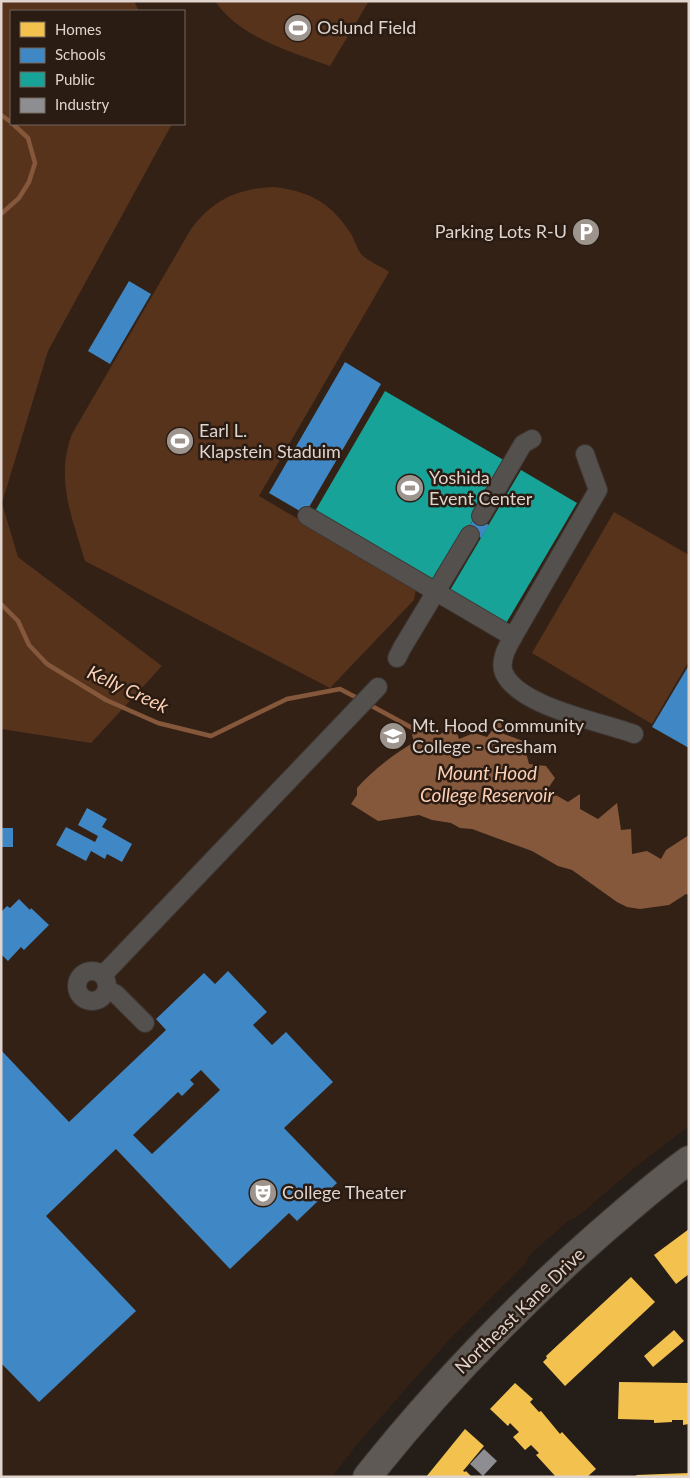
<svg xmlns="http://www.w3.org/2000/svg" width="690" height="1478" viewBox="0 0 690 1478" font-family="Lato,sans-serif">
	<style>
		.built { fill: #342115 }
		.green { fill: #57331c }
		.water { fill: #85583c }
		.homes { fill: #f2c14e }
		.schools { fill: #3f88c5; fill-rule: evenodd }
		.public { fill: #17a398 }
		.industry { fill: #8d8d92 }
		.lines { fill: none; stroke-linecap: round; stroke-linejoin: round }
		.stream { stroke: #85583c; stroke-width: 4.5 }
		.street-casing { stroke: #3e3732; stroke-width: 20 }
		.primary-casing { stroke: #3e3732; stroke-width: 30 }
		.street { stroke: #54504e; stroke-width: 18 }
		.primary { stroke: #5e5955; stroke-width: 28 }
		.labels { text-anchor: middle; stroke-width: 5; stroke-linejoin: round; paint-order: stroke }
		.poi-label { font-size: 18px; fill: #dfd4ce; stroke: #2a1c13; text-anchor: start }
		.street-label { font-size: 18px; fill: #dfd4ce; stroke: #2a1c13 }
		.water-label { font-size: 19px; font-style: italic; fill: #ffd1b5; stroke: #2a1c13 }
	</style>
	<rect width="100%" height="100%" fill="#251d18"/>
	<!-- built -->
	<polygon class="built" points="134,1 689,1 689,1126 632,1170 576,1218 569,1220 529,1256 525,1264 449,1340 359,1442 332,1477 1,1477 1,729 91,742 162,666 18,557 2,503 48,351 172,124 184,124 184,102 185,100 184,97 184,11 139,11"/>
	<!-- green -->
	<g class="green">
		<polygon points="1,1 134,1 139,11 11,11 11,124 172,124 48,351 2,503 18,557 162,666 91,743 1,729"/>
		<path d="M 215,1 L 369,1 L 330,66 C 291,52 239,37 215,1 Z"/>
		<path d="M 275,187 C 309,192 329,201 349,231 C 354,237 357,250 362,255 C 369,262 381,266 389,272 L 259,496 L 416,588 L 414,600 L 330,688 L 85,561 C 72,517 55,479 72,434 L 191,229 C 213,199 239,188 275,187 Z"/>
		<polygon points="614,512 689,555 689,661 652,724 532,653"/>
	</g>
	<!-- water -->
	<path class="water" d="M 500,720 L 504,734 L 523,741 L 529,764 L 546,766 L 555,778 L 547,790 L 568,802 L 580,794 L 580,809 L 598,819 L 617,803 L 621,830 L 631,829 L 632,854 L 647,851 L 661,859 L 666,850 L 689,835 L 689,895 L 686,894 L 669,905 L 640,909 L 627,907 L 617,902 L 572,870 L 558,866 L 532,851 L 472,829 L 460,828 L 451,823 L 432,820 L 419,815 L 378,821 L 351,804 L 357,795 L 357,788 C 375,768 392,756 414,742 L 411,731 L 415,725 L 426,728 L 439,735 L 454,725 L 459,739 L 474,733 L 487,737 Z"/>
	<!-- homes -->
	<g class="homes">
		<polygon points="689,1229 689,1274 676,1284 654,1255"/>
		<polygon points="631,1277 655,1302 565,1386 543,1362 547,1358 546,1356"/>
		<polygon points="674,1330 684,1341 653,1367 644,1356"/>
		<polygon points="619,1382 689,1383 689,1424 683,1425 683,1420 672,1420 672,1422 654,1423 654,1420 618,1419"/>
		<polygon points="515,1383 533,1399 530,1402 539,1412 541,1411 560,1434 562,1432 596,1469 587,1477 556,1477 536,1455 539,1453 531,1445 525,1450 513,1437 519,1432 510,1423 508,1426 490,1409"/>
		<polygon points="465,1429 484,1446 463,1471 465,1472 466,1471 472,1477 426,1477"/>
		<polygon points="689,1473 689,1477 637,1477 636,1475"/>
	</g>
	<!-- schools -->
	<g class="schools">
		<polygon points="129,281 151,294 110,364 88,351"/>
		<polygon points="345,362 381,384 305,514 269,493"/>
		<polygon points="475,517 489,525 481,538 467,530"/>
		<polygon points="689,665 689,748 652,727"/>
		<polygon points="87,808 107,819 102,827 132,844 122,862 107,854 105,859 91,851 86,861 56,845 66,827 95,842 98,836 78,825"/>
		<rect x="1" y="828" width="12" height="19"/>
		<polygon points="19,899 30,910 31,908 49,925 24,950 21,947 8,961 1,954 1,912 7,906 10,908"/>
		<path d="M 228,971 L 267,1012 L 253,1025 L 272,1045 L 286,1032 L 333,1082 L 284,1128 L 337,1183 L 297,1221 L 289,1213 L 230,1269 L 116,1149 L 46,1216 L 136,1311 L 39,1402 L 1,1363 L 1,1050 L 69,1122 L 166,1030 L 156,1019 L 204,973 L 215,984 ZM 201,1070 L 220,1090 L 152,1154 L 133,1135 L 178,1092 L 182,1096 L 194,1084 L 190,1080 Z"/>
	</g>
	<!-- public -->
	<g class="public">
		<polygon points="385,391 507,462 435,584 314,513"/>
		<polygon points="521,470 577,503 505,625 449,592"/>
	</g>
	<!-- industry -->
	<polygon class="industry" points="484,1449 497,1461 483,1476 470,1464"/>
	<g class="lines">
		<!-- stream -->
		<g class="stream">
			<polyline points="1,115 11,122"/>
			<polyline points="1,214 19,198 29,182 35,163 28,138 13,124"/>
			<polyline points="1,604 18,621 29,645 47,664 106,700 158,723 211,736 287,699 340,689 361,700"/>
			<polyline points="368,704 416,730"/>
		</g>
		<defs>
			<g id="street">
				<polyline points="307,516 513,637 598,490 585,454"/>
				<polyline points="481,516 523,444 532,439"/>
				<path d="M 513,637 C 507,647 499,661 504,673 C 519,707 602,722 634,734"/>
				<polyline points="397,658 402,648 470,535"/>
				<circle cx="92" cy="986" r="15"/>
				<polyline points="103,975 378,687"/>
				<polyline points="107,989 116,994 145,1023"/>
			</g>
			<path id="primary" d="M 367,1477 C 436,1390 514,1309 598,1235 C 628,1209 657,1183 689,1160"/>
		</defs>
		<!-- street casing -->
		<use href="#street" class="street-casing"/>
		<!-- primary casing -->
		<use href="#primary" class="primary-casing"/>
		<!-- street -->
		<use href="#street" class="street"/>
		<!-- primary -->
		<use href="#primary" class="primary"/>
	</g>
	<!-- icons -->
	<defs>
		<symbol id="stadium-disc" viewBox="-11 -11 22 22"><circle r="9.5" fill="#9e948e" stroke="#2a1c13"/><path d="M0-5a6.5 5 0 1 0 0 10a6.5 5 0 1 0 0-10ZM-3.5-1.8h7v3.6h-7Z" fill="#fff"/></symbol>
		<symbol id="parking-disc" viewBox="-11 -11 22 22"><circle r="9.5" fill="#9e948e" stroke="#2a1c13"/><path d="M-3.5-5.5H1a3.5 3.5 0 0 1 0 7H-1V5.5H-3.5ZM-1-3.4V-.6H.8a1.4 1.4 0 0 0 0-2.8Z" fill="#fff"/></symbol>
		<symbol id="university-disc" viewBox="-11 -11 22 22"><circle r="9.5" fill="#9e948e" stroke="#2a1c13"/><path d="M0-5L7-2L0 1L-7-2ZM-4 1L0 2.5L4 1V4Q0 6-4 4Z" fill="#fff"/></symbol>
		<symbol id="theatre-disc" viewBox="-11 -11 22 22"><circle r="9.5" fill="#9e948e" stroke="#2a1c13"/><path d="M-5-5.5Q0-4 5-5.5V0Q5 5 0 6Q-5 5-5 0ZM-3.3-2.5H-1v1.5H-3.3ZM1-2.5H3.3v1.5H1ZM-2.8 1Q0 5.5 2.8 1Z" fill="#fff"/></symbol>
	</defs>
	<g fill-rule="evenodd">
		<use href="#stadium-disc" x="282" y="12" width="32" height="32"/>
		<use href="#parking-disc" x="570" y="216" width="32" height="32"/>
		<use href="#stadium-disc" x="164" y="425" width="32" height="32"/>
		<use href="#stadium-disc" x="394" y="472" width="32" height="32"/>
		<use href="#university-disc" x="377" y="720" width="32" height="32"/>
		<use href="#theatre-disc" x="247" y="1177" width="32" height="32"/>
	</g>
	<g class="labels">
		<!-- poi labels -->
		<g class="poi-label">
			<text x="317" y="34">Oslund Field</text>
			<text x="567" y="238" text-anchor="end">Parking Lots R-U</text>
			<text x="199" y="437">Earl L.<tspan x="199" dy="21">Klapstein Staduim</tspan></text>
			<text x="429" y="484">Yoshida<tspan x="429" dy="21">Event Center</tspan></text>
			<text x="412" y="732">Mt. Hood Community<tspan x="412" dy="21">College - Gresham</tspan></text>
			<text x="282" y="1199">College Theater</text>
		</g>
		<!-- street labels -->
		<g class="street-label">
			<text transform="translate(520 1311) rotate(-44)" y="6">Northeast Kane Drive</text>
		</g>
		<!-- water labels -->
		<g class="water-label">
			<text transform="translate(128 689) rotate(25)" y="7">Kelly Creek</text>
			<text x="487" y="780">Mount Hood<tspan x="487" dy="22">College Reservoir</tspan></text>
		</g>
	</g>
	<!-- border -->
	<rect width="690" height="1478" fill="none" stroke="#dfd4ce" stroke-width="5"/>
	<!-- legend -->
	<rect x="10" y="10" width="175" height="115" fill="#2a1c13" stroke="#72665e"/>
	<rect x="20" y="22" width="25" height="15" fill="#f2c14e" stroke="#72665e"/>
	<text x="55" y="35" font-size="15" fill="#dfd4ce">Homes</text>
	<rect x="20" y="48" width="25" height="15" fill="#3f88c5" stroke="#72665e"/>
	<text x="55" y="60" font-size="15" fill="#dfd4ce">Schools</text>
	<rect x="20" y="72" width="25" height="15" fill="#17a398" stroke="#72665e"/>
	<text x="55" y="85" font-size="15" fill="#dfd4ce">Public</text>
	<rect x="20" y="98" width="25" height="15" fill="#8d8d92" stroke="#72665e"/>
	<text x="55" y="110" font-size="15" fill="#dfd4ce">Industry</text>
</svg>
